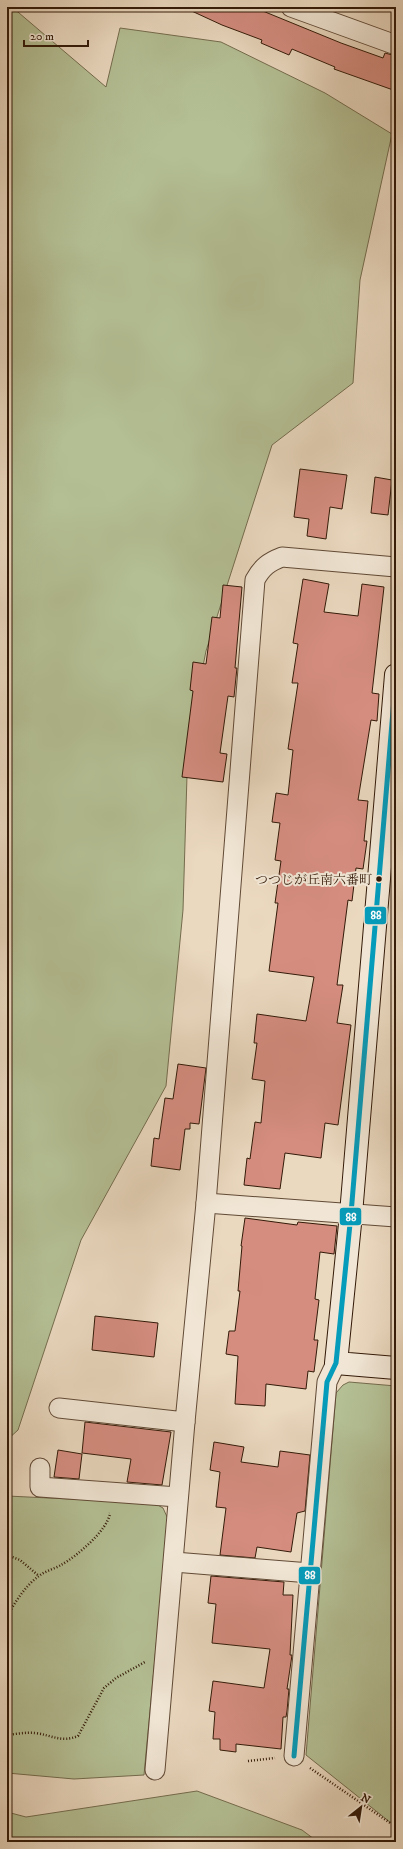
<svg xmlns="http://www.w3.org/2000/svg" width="403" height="1849" viewBox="0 0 403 1849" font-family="'IM FELL DW Pica','Noto Serif JP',serif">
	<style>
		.green { fill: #b4bf94; stroke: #746c4e }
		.building { fill: #d58d80; stroke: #331a08 }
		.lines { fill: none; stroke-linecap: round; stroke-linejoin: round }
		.street-casing { stroke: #614a36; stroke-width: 21 }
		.secondary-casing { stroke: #331a08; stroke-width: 24 }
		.path { stroke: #331a08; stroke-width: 2.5; stroke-dasharray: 1 2; stroke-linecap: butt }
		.street { stroke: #f1e6d5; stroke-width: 19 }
		.secondary { stroke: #f1e6d5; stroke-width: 22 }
		.bus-1-casing { stroke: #f1e6d5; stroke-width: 8 }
		.bus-1 { stroke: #059bba; stroke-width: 5 }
		.bus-dot { fill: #331a08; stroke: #f1e6d5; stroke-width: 1.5 }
		.labels { text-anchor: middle; stroke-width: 4; stroke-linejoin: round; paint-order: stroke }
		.bus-label { font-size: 13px; fill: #331a08; stroke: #f1e6d5; text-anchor: end }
		.line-badge { stroke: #f1e6d5; stroke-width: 1.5 }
		.badge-label { font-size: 11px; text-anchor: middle; font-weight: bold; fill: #fff }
	</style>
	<rect width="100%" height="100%" fill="#ead8bf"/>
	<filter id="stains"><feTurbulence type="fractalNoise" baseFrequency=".005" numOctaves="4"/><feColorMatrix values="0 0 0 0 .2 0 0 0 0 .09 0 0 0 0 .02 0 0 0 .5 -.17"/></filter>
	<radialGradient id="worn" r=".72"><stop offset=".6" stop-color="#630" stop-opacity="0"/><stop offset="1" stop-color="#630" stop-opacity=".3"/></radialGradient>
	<!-- green -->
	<g class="green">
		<polygon points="7,7 12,7 106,87 120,28 221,42 325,93 392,134 360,280 353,383 272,445 206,651 188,742 183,910 166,1086 81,1240 18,1430 7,1440"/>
		<polygon points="349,1382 396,1386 396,1827 306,1755 336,1393 343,1385"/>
		<polygon points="7,1496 154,1503 163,1508 168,1519 144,1775 74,1779 7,1773"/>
		<polygon points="197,1791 302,1830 318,1842 7,1842 7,1812 26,1817"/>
	</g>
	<!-- building -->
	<g class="building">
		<polygon points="183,7 253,7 341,43 383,58 385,53 396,56 396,91 334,69 335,67 292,49 289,55 261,43 262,40 222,25"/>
		<polygon points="300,469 347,475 342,509 330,507 326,539 307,536 309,519 294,517"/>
		<polygon points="375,477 392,480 388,515 371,513"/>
		<polygon points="303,579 329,584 324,612 358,616 362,584 384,587 372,693 379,694 377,721 371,720 358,800 368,801 364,841 367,841 363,869 356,868 352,901 348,900 337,985 343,985 337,1023 351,1025 338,1125 325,1123 321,1158 285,1153 280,1189 244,1185 247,1158 250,1159 255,1122 261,1123 265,1081 252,1079 257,1043 254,1043 257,1014 306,1021 314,977 269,971 278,903 275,903 281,861 275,860 280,823 272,822 276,793 288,795 293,750 288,749 298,683 292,683 298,644 293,643"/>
		<polygon points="223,585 242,587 235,668 237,668 236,677 234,697 228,696 220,753 227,754 223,782 182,777 193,691 190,690 193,662 206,664 212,617 220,618"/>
		<polygon points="178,1064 206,1068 199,1124 190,1123 190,1129 185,1129 180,1170 151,1166 154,1138 159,1139 165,1098 173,1099"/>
		<polygon points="245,1218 297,1225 298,1222 337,1226 334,1254 320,1252 315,1299 319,1300 314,1340 318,1340 314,1372 308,1371 306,1389 266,1384 265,1406 235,1404 238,1356 226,1354 229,1331 235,1331 240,1291 238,1291 242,1246 241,1246"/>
		<polygon points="95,1316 158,1323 154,1357 92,1350"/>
		<polygon points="85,1422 171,1432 162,1485 127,1482 131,1459 82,1453"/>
		<polygon points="214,1442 244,1447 241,1462 278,1467 280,1451 310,1455 305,1511 297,1513 291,1552 257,1547 255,1558 220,1555 226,1508 216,1507 220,1472 210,1470"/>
		<polygon points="58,1450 82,1454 79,1479 54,1477"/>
		<polygon points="211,1576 284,1582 283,1595 293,1595 290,1655 292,1655 287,1689 289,1689 287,1711 286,1717 283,1717 281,1749 236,1744 236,1752 220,1750 220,1739 213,1739 215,1712 209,1711 213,1681 264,1688 270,1649 212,1643 216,1604 208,1603"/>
	</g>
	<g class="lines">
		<defs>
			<g id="street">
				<polyline points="291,7 396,45"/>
				<polyline points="206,1203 396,1217"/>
				<path d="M 59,1408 L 185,1422 L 206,1203 L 255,580 C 262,567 269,562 282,557 L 396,567"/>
				<polyline points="40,1468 40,1487 178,1497"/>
				<polyline points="174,1562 310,1573"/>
				<polyline points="294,1756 327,1382 336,1363"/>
				<polyline points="155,1770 185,1422"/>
			</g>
			<polyline id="secondary" points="396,675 351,1214 336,1363 396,1368"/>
		</defs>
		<!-- street casing -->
		<use href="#street" class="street-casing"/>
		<!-- secondary casing -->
		<use href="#secondary" class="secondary-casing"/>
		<!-- path -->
		<g class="path">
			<polyline points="7,1555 20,1560 39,1576"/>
			<path d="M 7,1617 C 14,1603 26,1585 39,1576 C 45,1571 54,1569 61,1565 C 76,1557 108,1530 110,1513"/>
			<path d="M 7,1735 C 16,1734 26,1732 35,1733 C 52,1735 61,1743 78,1736 L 104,1688 L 116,1678 L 145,1662"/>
			<polyline points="248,1761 275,1758"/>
			<polyline points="310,1768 396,1827"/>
		</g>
		<!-- street -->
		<use href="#street" class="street"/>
		<!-- secondary -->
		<use href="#secondary" class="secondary"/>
		<defs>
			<polyline id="bus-1" points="294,1756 327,1382 336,1363 351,1214 396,675"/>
		</defs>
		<!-- bus-1 casing -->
		<use href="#bus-1" class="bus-1-casing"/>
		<!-- bus-1 -->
		<use href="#bus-1" class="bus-1"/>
	</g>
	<!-- markers -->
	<circle class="bus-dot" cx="379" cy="879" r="3.5"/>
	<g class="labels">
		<!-- bus labels -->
		<g class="bus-label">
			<text x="372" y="884">つつじが丘南六番町</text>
		</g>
	</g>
	<g class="line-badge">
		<rect x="364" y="906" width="23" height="19" rx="4" fill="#059bba"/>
		<rect x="339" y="1207" width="23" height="19" rx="4" fill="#059bba"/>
		<rect x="298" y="1566" width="23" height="19" rx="4" fill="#059bba"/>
	</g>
	<g class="badge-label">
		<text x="376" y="919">88</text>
		<text x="351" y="1221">88</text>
		<text x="310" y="1579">88</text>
	</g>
	<!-- margin -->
	<rect width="403" height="1849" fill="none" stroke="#ead8bf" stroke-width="24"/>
	<rect x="8" y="8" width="387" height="1833" fill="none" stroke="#331a08" stroke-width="2"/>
	<rect x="12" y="12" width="379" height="1825" fill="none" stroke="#331a08"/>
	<!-- north arrow -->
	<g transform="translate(361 1807) rotate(30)" stroke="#f1e6d5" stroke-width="3" paint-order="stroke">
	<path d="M0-3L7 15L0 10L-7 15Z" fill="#331a08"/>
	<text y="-6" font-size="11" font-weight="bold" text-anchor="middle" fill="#331a08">N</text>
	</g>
	<!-- scale -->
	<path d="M24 40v6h64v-6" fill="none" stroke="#331a08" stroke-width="2"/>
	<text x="30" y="40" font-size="12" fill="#331a08" stroke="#f1e6d5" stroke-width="3" paint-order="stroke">20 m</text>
	<rect width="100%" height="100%" filter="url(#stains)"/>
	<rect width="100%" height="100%" fill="url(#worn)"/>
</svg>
